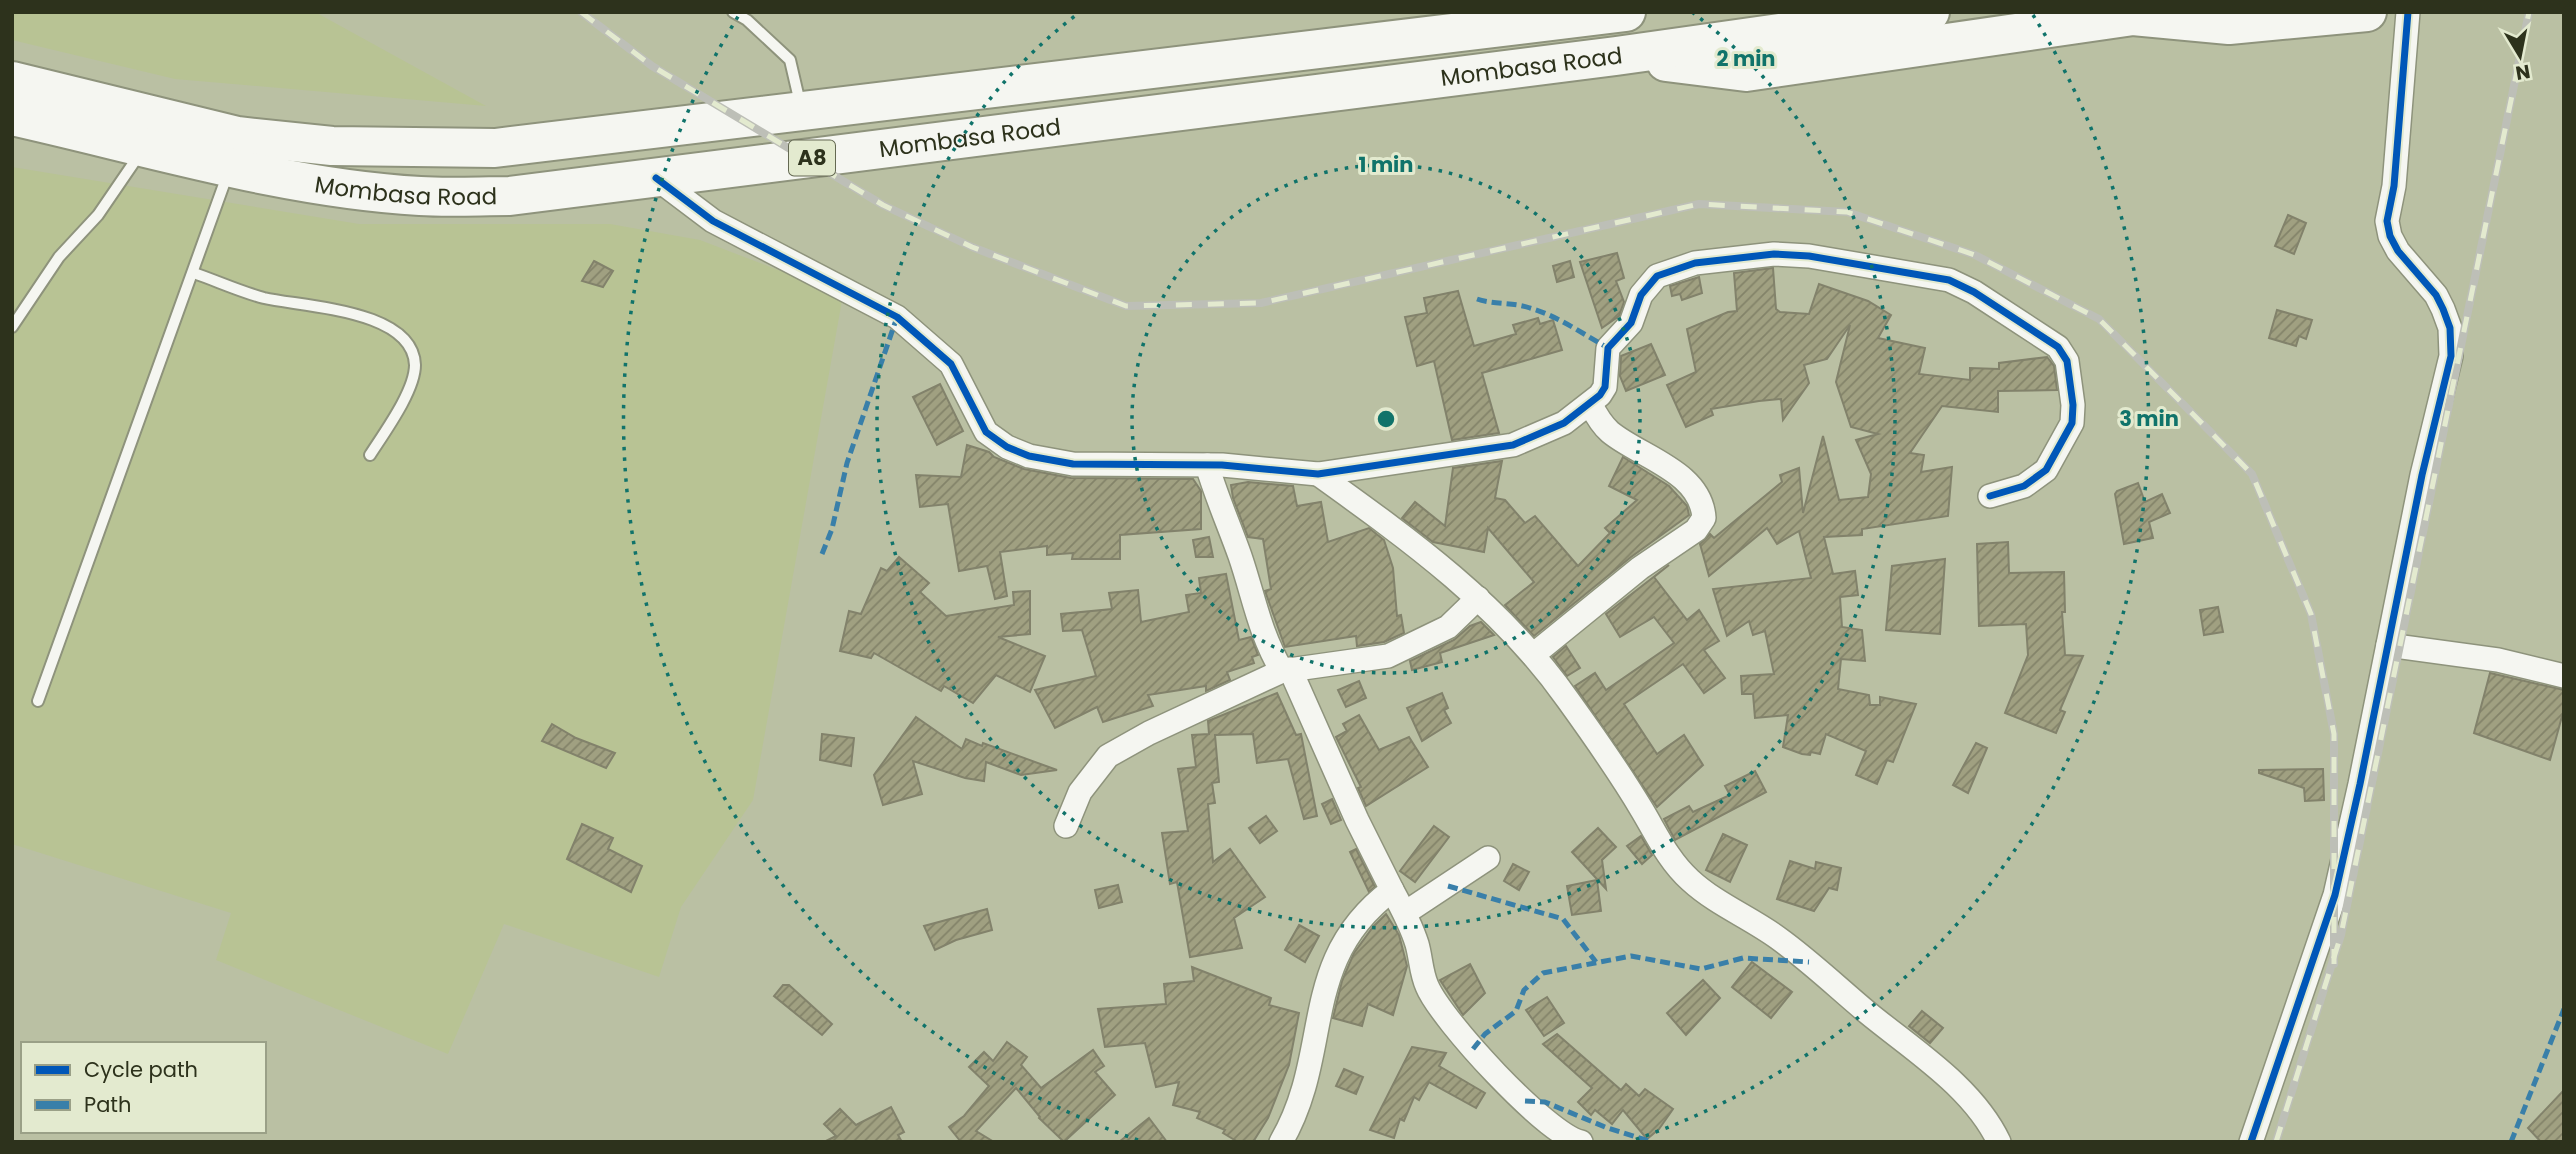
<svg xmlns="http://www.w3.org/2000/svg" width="2576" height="1154" viewBox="0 0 2576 1154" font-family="Poppins,sans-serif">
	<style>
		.built { fill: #b8c394 }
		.building { fill: url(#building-hatch); stroke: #82826b; stroke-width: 2 }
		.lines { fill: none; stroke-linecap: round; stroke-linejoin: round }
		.service-casing { stroke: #8e937c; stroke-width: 14 }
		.minor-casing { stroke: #8e937c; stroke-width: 26 }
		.trunk-casing { stroke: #8e937c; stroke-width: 42 }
		.service { stroke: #f5f6f1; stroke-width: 10 }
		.minor { stroke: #f5f6f1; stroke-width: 23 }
		.trunk { stroke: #f5f6f1; stroke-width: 38 }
		.rail-casing { stroke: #bdbfb7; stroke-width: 8 }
		.rail { stroke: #e3eacf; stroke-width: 5; stroke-dasharray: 16; stroke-linecap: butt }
		.quiet { stroke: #397fa9; stroke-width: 5; stroke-dasharray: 10 5; stroke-linecap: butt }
		.cycleway-casing { stroke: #e3eacf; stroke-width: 11 }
		.cycleway { stroke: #0057b8; stroke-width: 7 }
		.ring { fill: none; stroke: #10736a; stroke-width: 3.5; stroke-dasharray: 3.5 7 }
		.labels { text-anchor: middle; stroke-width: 6; stroke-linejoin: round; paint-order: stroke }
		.shield { fill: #e3eacf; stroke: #646952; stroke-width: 2 }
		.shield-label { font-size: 21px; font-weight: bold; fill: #2d321c }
		.street-label { font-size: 23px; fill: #2d321c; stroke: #e3eacf }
		.centre { fill: #10736a; stroke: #e3eacf; stroke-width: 3.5 }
		.ring-label { font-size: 21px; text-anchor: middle; font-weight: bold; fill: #10736a; stroke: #e3eacf; stroke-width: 6; stroke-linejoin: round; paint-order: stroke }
	</style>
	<defs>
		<pattern id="building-hatch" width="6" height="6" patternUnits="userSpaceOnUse" patternTransform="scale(1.75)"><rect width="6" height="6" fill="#a0a081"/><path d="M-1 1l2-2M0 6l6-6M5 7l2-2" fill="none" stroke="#838369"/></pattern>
	</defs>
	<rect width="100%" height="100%" fill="#bac0a3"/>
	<!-- built -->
	<g class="built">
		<polygon points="12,12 315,12 486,106 175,79 12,40"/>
		<polygon points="12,167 359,224 610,224 700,240 843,295 753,800 681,907 659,977 504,924 448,1054 216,960 231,913 12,844"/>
	</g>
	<!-- building -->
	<g class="building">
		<polygon points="2288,215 2306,223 2294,254 2275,246"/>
		<polygon points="1617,253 1624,278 1616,281 1624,302 1619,316 1602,328 1580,262"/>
		<polygon points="594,261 613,271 603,287 582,281"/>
		<polygon points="1570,261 1574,277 1557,282 1553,266"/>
		<polygon points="1773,268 1776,309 1780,312 1809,314 1819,284 1868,301 1891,315 1878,338 1925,348 1919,374 1970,380 1970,368 1999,369 1999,363 2047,357 2054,366 2057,390 1998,391 1998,412 1942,406 1910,453 1924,455 1921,472 1952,467 1948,516 1862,529 1862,535 1824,537 1833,574 1855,571 1858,595 1840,597 1842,627 1862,630 1865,661 1841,659 1838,689 1869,695 1870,705 1880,705 1880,697 1916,704 1893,762 1887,760 1877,784 1856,775 1866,751 1826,734 1820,754 1811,752 1810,755 1802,754 1783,747 1788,715 1755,718 1753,694 1742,694 1741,676 1774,674 1765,631 1753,635 1749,621 1727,636 1713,589 1811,578 1799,531 1777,544 1767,528 1709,576 1700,544 1710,534 1714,538 1782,482 1780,475 1799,468 1803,513 1823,436 1839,500 1868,497 1871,474 1856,440 1878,434 1851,427 1836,382 1850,325 1827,359 1804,365 1809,383 1783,420 1781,399 1759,401 1711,409 1713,415 1686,427 1667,385 1696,372 1687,329 1728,312 1737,311 1734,273"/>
		<polygon points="1699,277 1702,293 1682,300 1680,294 1672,296 1670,286"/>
		<polygon points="1458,291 1474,346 1516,334 1513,325 1538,318 1540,324 1553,320 1562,350 1482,373 1499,433 1452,440 1434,361 1417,366 1405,317 1427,313 1424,298"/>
		<polygon points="2277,310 2312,320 2306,339 2299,336 2296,346 2269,338"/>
		<polygon points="1651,344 1665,375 1626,391 1620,376 1621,356"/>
		<polygon points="940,384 963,431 937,445 913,397"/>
		<polygon points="967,445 989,452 994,457 1024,469 1071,478 1193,479 1201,491 1201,529 1120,535 1120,559 1072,559 1073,553 1047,555 1047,546 1000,552 1007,596 995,599 987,566 959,571 948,504 920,507 916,475 961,477"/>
		<polygon points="1623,457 1669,486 1687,506 1689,515 1631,557 1534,636 1505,605 1534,582 1488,528 1484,552 1433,542 1402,518 1415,502 1445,526 1453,468 1502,461 1495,498 1505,500 1525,523 1535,516 1578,566 1610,533 1605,528 1637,500 1609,486"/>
		<polygon points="1248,482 1293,486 1297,506 1321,502 1328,542 1369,528 1384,540 1393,568 1397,616 1401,615 1404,633 1384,642 1357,646 1356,636 1285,647 1265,591 1271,589 1263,539 1248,537 1233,498 1231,485"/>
		<polygon points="2138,483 2145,502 2162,494 2170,513 2149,522 2153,538 2124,544 2115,494 2117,491"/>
		<polygon points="1209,537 1213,557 1196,557 1193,540"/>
		<polygon points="2008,542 2009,573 2064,572 2065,612 2062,612 2065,655 2083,656 2060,710 2065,712 2056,733 2005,713 2028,655 2026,624 1979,626 1977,544"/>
		<polygon points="899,557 929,583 920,592 946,616 1014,605 1013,592 1030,591 1030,634 998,637 1045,656 1030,692 996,675 973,703 944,686 941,691 874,653 871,658 840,651 849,611 861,614 881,568 887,571"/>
		<polygon points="1945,559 1940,634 1886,630 1892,566"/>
		<polygon points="1669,565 1654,577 1687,620 1699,610 1719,641 1704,650 1725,678 1704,693 1683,664 1624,704 1657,754 1684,735 1703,765 1657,807 1575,686 1595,673 1606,690 1674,643 1654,617 1620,637 1606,614"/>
		<polygon points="1226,574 1239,640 1251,637 1258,655 1252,657 1254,663 1227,672 1230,680 1206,691 1206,686 1148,695 1153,706 1103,722 1097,707 1055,728 1035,690 1096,676 1082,630 1063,631 1061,614 1112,609 1109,593 1138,590 1141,622 1189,612 1186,595 1201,593 1199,578"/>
		<polygon points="2218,607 2223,632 2204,635 2200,610"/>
		<polygon points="1481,622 1494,635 1440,653 1442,662 1412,670 1410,661 1454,640 1470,626"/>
		<polygon points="1566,646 1580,668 1567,676 1553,657"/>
		<polygon points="2490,673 2564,690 2564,709 2550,760 2474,733"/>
		<polygon points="1359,681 1366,698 1346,707 1338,690"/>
		<polygon points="1277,693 1296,735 1301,734 1317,816 1304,819 1288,759 1257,763 1253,734 1215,735 1219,782 1212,783 1215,803 1208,804 1213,862 1230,849 1265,897 1234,918 1242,948 1190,957 1177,882 1170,884 1162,833 1188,831 1178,769 1196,767 1192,735 1209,734 1208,721"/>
		<polygon points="1442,693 1448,708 1444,710 1451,723 1422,741 1407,708"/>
		<polygon points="1359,715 1379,750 1409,737 1428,767 1366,806 1358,788 1361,787 1336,737 1347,731 1343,724"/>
		<polygon points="916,717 962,749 966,739 982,746 983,743 1057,770 1021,775 986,762 984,781 965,778 913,761 922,794 883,805 874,775"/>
		<polygon points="552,724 576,738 615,753 606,768 542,741"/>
		<polygon points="822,734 854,738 851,766 820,760"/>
		<polygon points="1976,743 1987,748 1968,793 1953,785"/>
		<polygon points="2323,769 2324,800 2305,801 2304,788 2259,773 2259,770"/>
		<polygon points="1755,771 1766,792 1675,840 1664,819 1689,806 1693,812 1730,795 1725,786"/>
		<polygon points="1332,799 1341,820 1331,824 1322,804"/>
		<polygon points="1266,816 1277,831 1260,843 1249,828"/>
		<polygon points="582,824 613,838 608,849 642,866 631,892 567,859"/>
		<polygon points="1434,826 1449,837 1415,882 1400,871"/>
		<polygon points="1598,828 1616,847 1602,860 1606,889 1572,852"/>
		<polygon points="1723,834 1747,845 1730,882 1706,870"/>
		<polygon points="1641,836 1652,855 1642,864 1627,846"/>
		<polygon points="1356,849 1375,887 1369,892 1350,852"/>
		<polygon points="1790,861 1815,869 1816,862 1841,868 1837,890 1829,888 1814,911 1777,899"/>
		<polygon points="1513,864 1529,872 1519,890 1504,881"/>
		<polygon points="1597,880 1601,911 1572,915 1567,886"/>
		<polygon points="1118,885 1122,902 1099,908 1095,890"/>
		<polygon points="987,909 992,930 956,940 935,950 924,926"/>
		<polygon points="1386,914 1399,935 1407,966 1393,1015 1368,1004 1362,1026 1333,1018 1342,981 1354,953 1373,927"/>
		<polygon points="1299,925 1319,936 1305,962 1285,950"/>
		<polygon points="1752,962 1792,992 1771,1018 1732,987"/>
		<polygon points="1470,964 1485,993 1463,1015 1440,980"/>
		<polygon points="1192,967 1271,998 1269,1005 1299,1013 1289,1065 1268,1118 1253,1142 1238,1142 1223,1133 1225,1130 1197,1118 1200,1112 1173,1105 1179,1082 1156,1087 1145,1043 1105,1047 1098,1009 1166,1004 1164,984 1194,981"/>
		<polygon points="1703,980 1720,998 1686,1035 1667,1013"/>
		<polygon points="783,985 789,985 832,1024 822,1035 774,996"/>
		<polygon points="1547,997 1564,1023 1544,1036 1526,1010"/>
		<polygon points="1922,1011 1943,1028 1930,1043 1909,1026"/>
		<polygon points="1557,1034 1621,1090 1626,1084 1639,1096 1645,1089 1673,1109 1659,1129 1647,1139 1623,1110 1612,1124 1595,1110 1591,1115 1578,1102 1592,1088 1543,1044"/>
		<polygon points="1007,1042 1027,1057 1021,1065 1041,1088 1093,1050 1104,1066 1095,1072 1115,1095 1064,1142 1039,1118 1040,1117 1016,1088 976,1131 994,1142 961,1142 949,1127 964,1116 989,1086 969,1067 984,1052 993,1061"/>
		<polygon points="1412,1047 1446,1053 1439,1066 1485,1093 1476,1108 1429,1082 1419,1100 1414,1097 1404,1121 1400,1119 1394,1138 1370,1130"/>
		<polygon points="1344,1069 1363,1077 1356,1094 1336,1086"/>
		<polygon points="2564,1090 2564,1142 2541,1142 2528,1128"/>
		<polygon points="891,1107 904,1132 898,1135 902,1142 824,1142 836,1136 824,1124 840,1109 856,1125"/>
		<polygon points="1149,1118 1167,1142 1119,1142"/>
	</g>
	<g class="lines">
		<defs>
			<g id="service">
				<polyline points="733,12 747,20 790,60 800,103"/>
				<path d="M 194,273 C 217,281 241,292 264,298 C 303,307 413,309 415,365 C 415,391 384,433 370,455"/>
				<polyline points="12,327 59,257 98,215 139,155"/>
				<polyline points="38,701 228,173"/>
			</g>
			<g id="minor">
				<polyline points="656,178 713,221 897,317 951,364 986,432 1007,447 1029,456 1073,464 1222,465 1318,474 1513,445 1564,423 1600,395 1605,387 1608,348 1631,323 1641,295 1657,276 1695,263 1774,254 1809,256 1949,280 1974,292 2058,347 2067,361 2073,405 2072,423 2046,470 2024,486 1990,496"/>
				<path d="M 1207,465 C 1216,496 1229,525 1240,556 C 1254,597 1259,632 1282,671"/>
				<path d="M 1318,474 C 1410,540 1502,606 1568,700 C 1594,736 1620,773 1642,810 C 1657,835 1668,860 1690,880 C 1716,904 1749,917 1778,938 C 1810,961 1838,988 1868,1013 C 1913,1050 1973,1087 1999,1142"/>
				<polyline points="2388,645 2498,660 2564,676"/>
				<path d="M 1533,655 L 1640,568 L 1696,530 L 1704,518 C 1701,471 1640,457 1610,432 C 1601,424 1596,415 1591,405"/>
				<polyline points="1066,826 1080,792 1108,756 1149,733 1282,671 1388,656 1448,627 1478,598"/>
				<path d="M 1392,890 C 1402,908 1411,925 1417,944 C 1421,958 1421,973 1427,986 C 1441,1020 1547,1135 1581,1142"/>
				<polyline points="1405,913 1488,858"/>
				<path d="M 1281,1142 C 1334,1051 1297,961 1392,890 L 1357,820 L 1290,669"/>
				<polyline points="2251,1142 2335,895 2360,784 2422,475 2451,356 2450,328 2443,309 2436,295 2398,251 2390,236 2387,221 2394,186 2408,12"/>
			</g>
			<g id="trunk">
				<polyline points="1666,62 1746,72 2133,16 2229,25 2367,12"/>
				<polyline points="12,81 237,136 332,146 495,148 1626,12"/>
				<path id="s1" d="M 12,116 C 146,146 282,188 420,196 C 450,198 480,196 510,196 L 1616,56 L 1930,12"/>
			</g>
		</defs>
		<!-- service casing -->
		<use href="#service" class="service-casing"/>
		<!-- minor casing -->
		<use href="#minor" class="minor-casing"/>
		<!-- trunk casing -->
		<use href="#trunk" class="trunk-casing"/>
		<!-- service -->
		<use href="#service" class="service"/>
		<!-- minor -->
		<use href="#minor" class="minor"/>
		<!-- trunk -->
		<use href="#trunk" class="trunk"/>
		<defs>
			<g id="rail">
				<polyline points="581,12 652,66 883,205 972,247 1126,306 1261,303 1699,204 1847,212 1975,255 2099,319 2252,474 2311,614 2334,734 2334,964"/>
				<polyline points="2276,1142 2341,935 2529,12"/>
			</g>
		</defs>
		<!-- rail casing -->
		<use href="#rail" class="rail-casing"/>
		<!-- rail -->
		<use href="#rail" class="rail"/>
		<!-- quiet -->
		<g class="quiet">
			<path d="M 1477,299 C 1494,305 1513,302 1530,308 C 1558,316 1583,334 1608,348"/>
			<polyline points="822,554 832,529 847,463 897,317"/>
			<polyline points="1448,886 1563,919 1596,962"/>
			<polyline points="1473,1049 1485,1034 1516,1011 1524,990 1543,973 1631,956 1701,969 1743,958 1809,962"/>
			<polyline points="1525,1101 1545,1102 1605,1127 1652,1142"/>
			<polyline points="2511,1142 2564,1009"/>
		</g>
		<defs>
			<g id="cycleway">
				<polyline points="656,178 713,221 897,317 951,364 986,432 1007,447 1029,456 1073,464 1222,465 1318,474 1513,445 1564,423 1600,395 1605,387 1608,348 1631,323 1641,295 1657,276 1695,263 1774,254 1809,256 1949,280 1974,292 2058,347 2067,361 2073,405 2072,423 2046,470 2024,486 1990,496"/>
				<polyline points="2251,1142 2335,895 2360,784 2422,475 2451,356 2450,328 2443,309 2436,295 2398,251 2390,236 2387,221 2394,186 2408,12"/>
			</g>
		</defs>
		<!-- cycleway casing -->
		<use href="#cycleway" class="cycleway-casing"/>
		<!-- cycleway -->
		<use href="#cycleway" class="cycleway"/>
	</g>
	<!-- distance rings -->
	<g class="ring">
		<circle cx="1386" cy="419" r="254"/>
		<path d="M1692 12A509 509 0 1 1 1080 12"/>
		<path d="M1138 1140A763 763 0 0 1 739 15M2033 15A763 763 0 0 1 1634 1140"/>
	</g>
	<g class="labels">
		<!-- shield labels -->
		<rect class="shield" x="789" y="140.5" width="46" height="35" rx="5"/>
		<g class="shield-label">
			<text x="812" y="165">A8</text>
		</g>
		<!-- street labels -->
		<g class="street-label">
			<text dy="8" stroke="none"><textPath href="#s1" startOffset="1536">Mombasa Road</textPath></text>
			<text dy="8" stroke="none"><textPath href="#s1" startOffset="970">Mombasa Road</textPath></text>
			<text dy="8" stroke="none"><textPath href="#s1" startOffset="402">Mombasa Road</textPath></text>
		</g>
	</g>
	<circle cx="1386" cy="419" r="10" class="centre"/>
	<g class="ring-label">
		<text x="1746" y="66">2 min</text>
		<text x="1386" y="172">1 min</text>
		<text x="2149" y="426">3 min</text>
	</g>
	<!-- border -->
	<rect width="2576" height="1154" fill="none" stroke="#2d321c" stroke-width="28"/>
	<!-- legend -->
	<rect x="21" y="1042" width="245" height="91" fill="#e3eacf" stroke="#9aa087" stroke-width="2"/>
	<rect x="35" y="1065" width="35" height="10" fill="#0057b8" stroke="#9aa087" stroke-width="2"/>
	<text x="84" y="1077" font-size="21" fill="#2d321c">Cycle path</text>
	<rect x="35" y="1100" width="35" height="10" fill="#397fa9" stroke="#9aa087" stroke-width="2"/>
	<text x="84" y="1112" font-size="21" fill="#2d321c">Path</text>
	<!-- north arrow -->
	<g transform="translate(2520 56) rotate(170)" stroke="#e3eacf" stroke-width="5" paint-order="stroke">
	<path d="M0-5L12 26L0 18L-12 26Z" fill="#2d321c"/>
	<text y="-10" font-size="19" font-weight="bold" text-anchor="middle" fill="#2d321c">N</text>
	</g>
</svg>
